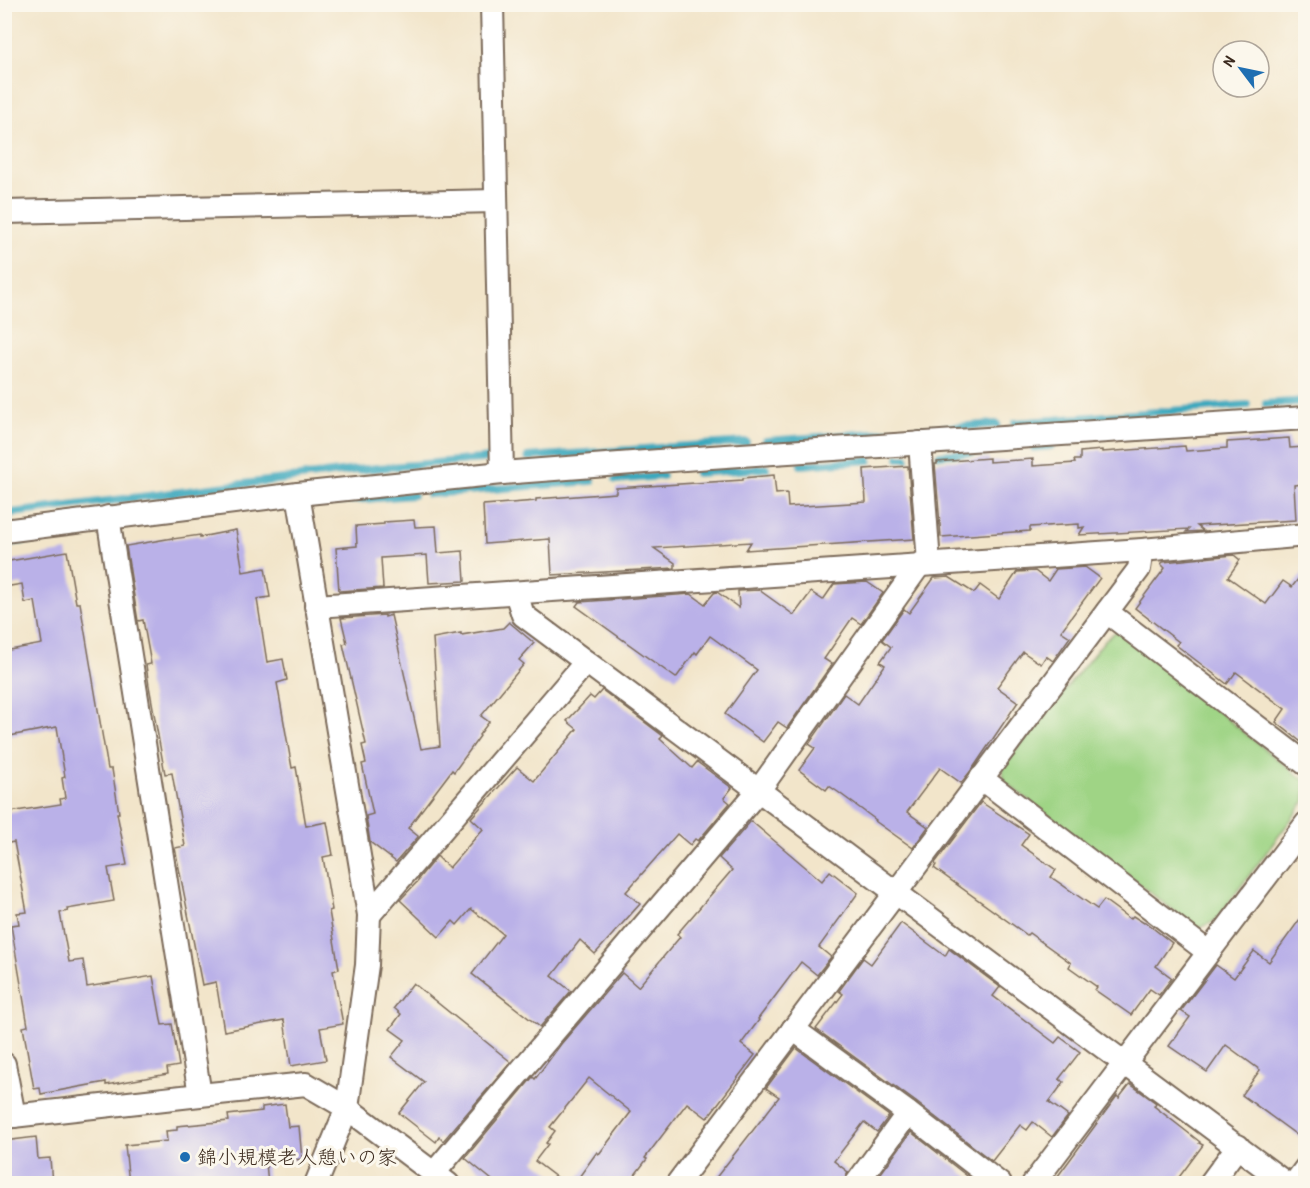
<svg xmlns="http://www.w3.org/2000/svg" width="1310" height="1188" viewBox="0 0 1310 1188" font-family="'Patrick Hand','Klee One',sans-serif">
	<style>
		.green { fill: #9fd485; stroke: #6d7f52; stroke-width: 1.5 }
		.lines { fill: none; stroke-linecap: round; stroke-linejoin: round }
		.stream { stroke: #3ea9be; stroke-width: 8 }
		.building { fill: #bab1e8 }
		.street-casing { stroke: #7b6b5a; stroke-width: 26 }
		.street { stroke: #fff; stroke-width: 22 }
		.poi-dot { fill: #1f6fb2; stroke: #fbf7ec; stroke-width: 2 }
		.labels { text-anchor: middle; stroke-width: 6; stroke-linejoin: round; paint-order: stroke }
		.poi-label { font-size: 20px; fill: #3b2a1e; stroke: #fbf7ec; text-anchor: start }
	</style>
	<rect width="100%" height="100%" fill="#fbf7ec"/>
	<filter id="ink" filterUnits="userSpaceOnUse"><feTurbulence type="fractalNoise" baseFrequency=".0167" numOctaves="2"/><feDisplacementMap in="SourceGraphic" scale="12" xChannelSelector="R" yChannelSelector="G"/><feConvolveMatrix kernelMatrix="1 2 1 2 8 2 1 2 1" color-interpolation-filters="sRGB"/></filter>
	<filter id="wash" filterUnits="userSpaceOnUse"><feTurbulence type="fractalNoise" baseFrequency=".008" numOctaves="4" result="noise"/><feDisplacementMap in="SourceGraphic" scale="24" xChannelSelector="R" yChannelSelector="G"/><feGaussianBlur stdDeviation="1.35" result="paint"/><feColorMatrix in="noise" values="0 0 0 0 0 0 0 0 0 0 0 0 0 0 0 0 0 1.4 0 .05"/><feComposite in="paint" operator="in"/></filter>
	<g filter="url(#wash)">
		<rect width="100%" height="100%" fill="#f2e5ca"/>
		<!-- green -->
		<polygon class="green" points="1117,631 1305,781 1305,801 1215,921 1198,929 1005,782 1002,768 1105,640"/>
		<g class="lines">
			<!-- stream -->
			<g class="stream">
				<polyline points="1266,404 1306,401"/>
				<polyline points="1015,423 1247,405"/>
				<polyline points="766,441 997,424"/>
				<polyline points="1034,448 1051,446"/>
				<polyline points="940,455 989,451"/>
				<polyline points="528,457 746,442"/>
				<polyline points="899,458 906,458"/>
				<polyline points="801,465 869,460"/>
				<polyline points="697,473 766,468"/>
				<polyline points="616,480 662,476"/>
				<polyline points="429,494 592,481"/>
				<polyline points="328,502 413,495"/>
				<polyline points="4,514 356,470 492,458"/>
				<polyline points="4,543 55,536"/>
			</g>
		</g>
		<g id="blocks">
			<!-- building -->
			<g class="building">
				<polygon points="1289,438 1290,448 1305,447 1305,484 1294,485 1296,520 1197,526 1203,531 1186,532 1189,529 1079,535 1084,527 1079,528 1079,524 1030,527 1030,531 941,537 935,464 937,464 937,462 989,458 989,462 1033,459 1033,466 1075,463 1074,460 1080,460 1080,452 1102,450 1102,452 1185,446 1186,451 1227,448 1227,442"/>
				<polygon points="908,466 914,539 746,550 751,542 654,548 675,563 675,568 552,575 550,539 485,544 483,505 536,501 536,499 616,493 616,488 743,480 743,478 774,475 776,494 787,493 788,507 866,502 864,469"/>
				<polygon points="414,520 415,527 436,526 438,553 463,551 465,581 429,583 427,555 381,558 383,588 339,591 336,548 357,546 356,526 384,524 384,522"/>
				<polygon points="236,530 243,572 265,568 270,597 257,599 267,662 283,659 287,680 277,683 292,768 296,767 306,826 327,822 333,855 323,857 332,910 329,911 339,969 333,971 343,1024 320,1028 326,1060 291,1066 284,1020 224,1031 216,982 202,985 175,848 185,846 172,773 165,774 149,686 146,665 151,664 143,620 138,621 126,546 173,538 173,539 200,535 200,537"/>
				<polygon points="67,551 76,603 80,603 108,769 112,769 119,813 117,813 127,865 108,868 114,901 67,909 68,911 60,913 69,962 83,960 87,987 153,976 162,1025 172,1024 179,1066 167,1068 168,1074 106,1085 106,1082 41,1094 40,1088 34,1089 23,1027 28,1026 11,925 19,924 17,913 27,912 14,842 4,844 4,813 61,804 60,799 65,798 62,778 65,777 57,727 4,737 4,651 42,644 35,601 25,603 22,584 4,587 4,562"/>
				<polygon points="1234,555 1240,560 1228,577 1266,604 1283,581 1292,587 1305,570 1305,745 1276,722 1285,709 1236,672 1227,684 1176,645 1179,642 1135,608 1165,568 1161,564 1163,562"/>
				<polygon points="1085,567 1100,578 1061,631 1070,637 1053,661 1046,656 1041,664 1023,652 997,687 1018,702 973,768 961,783 940,768 907,812 928,827 913,848 875,821 876,820 838,792 829,786 826,790 799,770 815,748 809,744 844,694 858,704 885,665 880,662 891,647 882,640 904,609 909,613 934,578 949,577 974,593 980,585 999,599 1017,572 1035,571 1048,581 1056,569"/>
				<polygon points="867,582 883,593 861,624 852,618 824,659 832,664 787,728 778,722 763,742 725,714 757,670 710,636 697,654 695,652 676,678 576,606 579,602 691,594 705,604 714,593 717,592 739,608 738,591 759,590 794,615 811,592 823,600 834,584"/>
				<polygon points="385,615 385,617 391,615 421,749 440,746 433,638 461,633 461,635 503,628 509,622 534,643 519,660 524,664 481,716 489,722 479,735 480,736 454,772 452,770 408,828 418,836 418,837 396,862 370,842 366,816 373,814 362,764 366,763 362,745 366,744 343,644 347,643 341,618"/>
				<polygon points="602,690 663,736 660,739 692,768 697,762 732,788 724,798 730,803 698,841 695,839 690,845 677,834 626,892 640,904 595,954 580,940 552,976 571,991 540,1027 472,974 503,934 471,909 457,925 453,921 439,937 400,900 419,880 418,879 437,856 449,868 483,829 471,818 517,767 534,781 577,729 567,721 590,696 594,699"/>
				<polygon points="981,802 1029,834 1021,845 1056,870 1051,877 1097,909 1104,900 1130,919 1133,916 1144,923 1145,922 1172,943 1156,966 1172,978 1159,995 1150,989 1131,1015 1095,990 1097,987 1069,967 1071,963 1029,933 1027,935 934,868 936,865 935,863"/>
				<polygon points="751,821 822,881 830,871 858,893 819,947 831,957 817,975 801,962 758,1019 759,1020 741,1044 755,1055 717,1105 707,1118 687,1103 645,1158 647,1159 628,1184 574,1184 597,1152 599,1154 631,1112 589,1078 550,1127 555,1131 546,1143 548,1144 535,1161 565,1184 497,1184 465,1158 532,1078 533,1077 535,1079 561,1044 622,973 638,987 680,937 677,934 732,870 719,858"/>
				<polygon points="1305,912 1305,1141 1242,1095 1260,1070 1226,1045 1207,1072 1169,1046 1190,1017 1181,1011 1216,965 1234,978 1254,951 1269,962"/>
				<polygon points="901,923 945,956 949,949 1000,987 993,996 1055,1043 1060,1037 1080,1052 1059,1079 1064,1082 1049,1102 1068,1116 1052,1137 1033,1122 1027,1130 1020,1125 992,1161 916,1102 816,1029 843,994 839,991 863,958 871,964"/>
				<polygon points="413,983 511,1062 443,1141 439,1137 436,1142 399,1113 424,1082 391,1057 405,1040 390,1029 401,1014 394,1008"/>
				<polygon points="796,1048 889,1116 877,1132 864,1122 834,1161 848,1172 843,1184 711,1184 779,1097 766,1088"/>
				<polygon points="1130,1084 1156,1103 1154,1106 1200,1142 1199,1143 1203,1145 1174,1184 1052,1184 1117,1096 1119,1098"/>
				<polygon points="285,1104 288,1127 299,1126 302,1159 266,1163 268,1184 129,1184 125,1145 167,1141 166,1131 177,1130 177,1126 229,1121 228,1115 262,1111 262,1107"/>
				<polygon points="911,1132 976,1183 975,1184 873,1184"/>
				<polygon points="36,1137 38,1159 50,1158 52,1184 19,1184 18,1181 4,1182 4,1141"/>
			</g>
		</g>
	</g>
	<g filter="url(#ink)">
		<use href="#blocks" fill-opacity="0" stroke="#7b6b5a" stroke-width="1.5"/>
		<g class="lines">
			<defs>
				<g id="street">
					<polyline points="492,4 502,473"/>
					<polyline points="4,212 496,201"/>
					<polyline points="920,443 929,563"/>
					<polyline points="298,494 369,915 367,965 347,1108 316,1184"/>
					<polyline points="108,517 200,1095"/>
					<polyline points="4,531 298,494 502,473 711,457 1306,418"/>
					<polyline points="516,593 523,615 1287,1184"/>
					<polyline points="316,606 1142,550 1306,535"/>
					<polyline points="1107,612 1306,764"/>
					<polyline points="981,778 1208,952"/>
					<polyline points="369,915 586,662"/>
					<polyline points="793,1029 908,1113 1000,1184"/>
					<polyline points="4,1064 14,1116"/>
					<polyline points="4,1117 200,1095 306,1084 347,1108 448,1184"/>
					<polyline points="434,1173 759,790 920,564"/>
					<polyline points="677,1184 1139,569 1142,550"/>
					<polyline points="856,1184 908,1113"/>
					<polyline points="1033,1184 1306,824"/>
					<polyline points="1210,1184 1238,1146"/>
					<polyline points="1294,1184 1306,1168"/>
				</g>
			</defs>
			<!-- street casing -->
			<use href="#street" class="street-casing"/>
			<!-- street -->
			<use href="#street" class="street"/>
		</g>
	</g>
	<!-- markers -->
	<circle class="poi-dot" cx="185" cy="1157" r="6"/>
	<g class="labels">
		<!-- poi labels -->
		<g class="poi-label">
			<text x="197" y="1164">錦小規模老人憩いの家</text>
		</g>
	</g>
	<!-- margin -->
	<rect width="1310" height="1188" fill="none" stroke="#fbf7ec" stroke-width="24"/>
	<!-- north arrow -->
	<g transform="translate(1241 69) rotate(302)"><circle r="28" fill="#fbf7ec" stroke="#aea59a" stroke-width="1.5"/>
	<path d="M0-4.5L10 22L0 15L-10 22Z" fill="#1f6fb2"/>
	<text y="-9" font-size="16" font-weight="bold" text-anchor="middle" fill="#3b2a1e">N</text>
	</g>
</svg>
